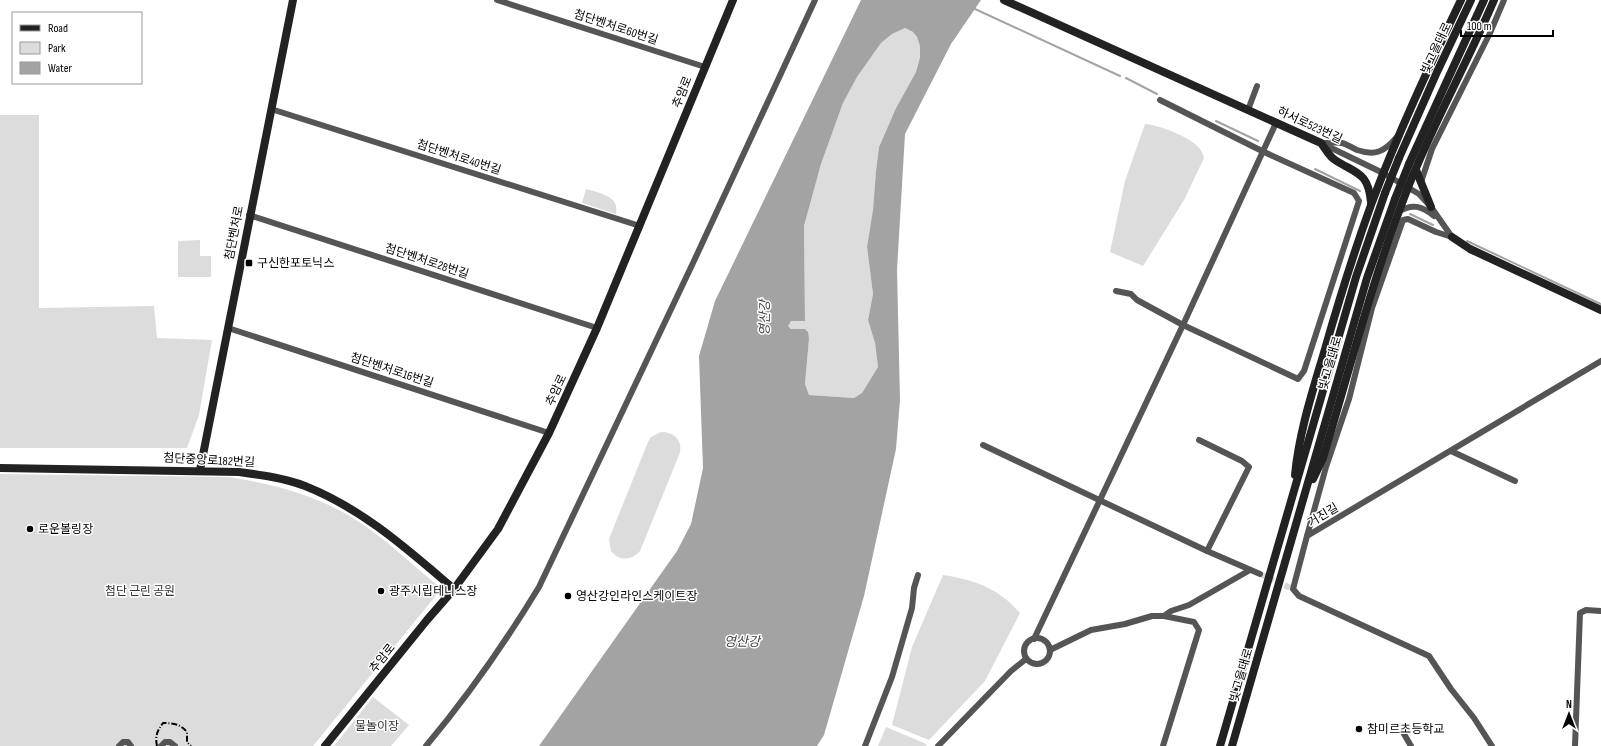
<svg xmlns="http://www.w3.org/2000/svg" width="1601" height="746" viewBox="0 0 1601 746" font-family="'Sofia Sans Condensed','Noto Sans KR',sans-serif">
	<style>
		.green { fill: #dcdcdc }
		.water { fill: #a3a3a3; fill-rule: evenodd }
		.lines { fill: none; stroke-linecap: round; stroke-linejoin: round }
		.stream { stroke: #a3a3a3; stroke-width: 2 }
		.street-tunnel { stroke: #d9d9d9; stroke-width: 6; stroke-dasharray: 6 3; stroke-linecap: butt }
		.street { stroke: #555; stroke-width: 6 }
		.secondary { stroke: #222; stroke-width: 8 }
		.rail { stroke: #000; stroke-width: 2; stroke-dasharray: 6 2 1 2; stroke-linecap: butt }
		.secondary-bridge { stroke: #222; stroke-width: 8 }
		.poi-dot { fill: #000; stroke: #fff; stroke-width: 1.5 }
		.labels { text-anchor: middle; stroke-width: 3; stroke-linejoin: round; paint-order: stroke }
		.street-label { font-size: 12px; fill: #000; stroke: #fff }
		.poi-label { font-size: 12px; fill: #000; stroke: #fff; text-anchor: start }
		.park-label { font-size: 12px; fill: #333; stroke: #fff }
		.water-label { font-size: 13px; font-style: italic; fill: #444; stroke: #fff }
	</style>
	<rect width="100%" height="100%" fill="#fff"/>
	<!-- green -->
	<g class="green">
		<polygon points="905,28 913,32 917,37 920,46 920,56 916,72 896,108 879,147 876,171 873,211 867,247 873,294 868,320 875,343 878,367 862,393 854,398 809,395 805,384 809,339 805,329 791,329 787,326 791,321 805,321 804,226 821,164 843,103 857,77 881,43 892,34"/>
		<polygon points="0,115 39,115 39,308 154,306 157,338 212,340 199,415 187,448 0,448"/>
		<path d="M 1145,124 C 1159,125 1191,137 1200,149 C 1202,151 1203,155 1204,158 L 1184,200 L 1143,266 L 1110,252 L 1125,181 Z"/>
		<path d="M 586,189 C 600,193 620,196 616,214 L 582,203 Z"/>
		<polygon points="200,240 200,256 211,256 211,277 178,277 178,241"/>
		<path d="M 661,432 C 675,432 684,442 679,455 L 640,551 C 631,561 619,561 611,551 L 609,539 L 648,442 L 651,437 Z"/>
		<path d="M 0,474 L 229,477 C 273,484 315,495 353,518 C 384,537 410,563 437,585 L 438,593 L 313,746 L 0,746 Z"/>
		<path d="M 943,575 C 964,578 987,584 1004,598 C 1010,602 1015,608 1020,613 L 985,681 L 929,740 L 892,725 L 912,647 Z"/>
		<polygon points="373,697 409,725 391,746 334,746"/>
		<polygon points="886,727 924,743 927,746 878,746"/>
	</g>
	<!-- water -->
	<path class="water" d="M 861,0 L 981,0 L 951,44 L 905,134 L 897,270 L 900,400 L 896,449 L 864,596 L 824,735 L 817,746 L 539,746 L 677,551 L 691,524 L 703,468 L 699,356 L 715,301 ZM 905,28 L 913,32 L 917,37 L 920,46 L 920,57 L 916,72 L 896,108 L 879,147 L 876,171 L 873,210 L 867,247 L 873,294 L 868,320 L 875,343 L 878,367 L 862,393 L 854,398 L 809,395 L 805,384 L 809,339 L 808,332 L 805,329 L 791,329 L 788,326 L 791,321 L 805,321 L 804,226 L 821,164 L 843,103 L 857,77 L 881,43 L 892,34 Z"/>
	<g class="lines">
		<!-- stream -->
		<g class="stream">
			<polyline points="975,9 1120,76"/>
			<polyline points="1126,78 1157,94"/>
			<polyline points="1216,121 1258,141"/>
			<polyline points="1315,169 1360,191"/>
			<polyline points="1410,214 1433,225"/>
			<polyline points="1467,241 1601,304"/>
		</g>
		<!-- street-tunnel -->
		<polyline class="street-tunnel" points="1260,574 1293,589"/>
		<!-- street -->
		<g class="street">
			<polyline points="497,0 705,67"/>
			<polyline points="271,109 640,226"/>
			<polyline points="1248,110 1257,86"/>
			<path d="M 1322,143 C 1329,143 1336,142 1342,143 C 1347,144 1352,148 1357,150 C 1375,156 1384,152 1396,138"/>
			<polyline points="1323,144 1383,173 1419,194 1431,207 1452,237"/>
			<polyline points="1421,182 1432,149 1490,33 1504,0"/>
			<path d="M 1398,212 C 1412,203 1422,206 1434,216"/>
			<polyline points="249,215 597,328"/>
			<polyline points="1116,291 1131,294 1137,300 1183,325 1298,379 1304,371 1359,201 1354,193 1264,152 1160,100"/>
			<polyline points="228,328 549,433"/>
			<polyline points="983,445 1207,551 1249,467 1242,461 1199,440"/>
			<polyline points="1451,451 1515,481"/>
			<polyline points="1307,536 1326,467 1349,399 1372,308 1403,220 1408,219 1436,232 1452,237"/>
			<polyline points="1207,551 1260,574"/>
			<circle cx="1037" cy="651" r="13"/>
			<polyline points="1034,639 1183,325 1276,123"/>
			<polyline points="1050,650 1091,630 1125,624 1152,616 1164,616 1171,611 1189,605 1250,570"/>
			<polyline points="1404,734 1411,746"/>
			<polyline points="119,746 123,742 128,742 131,746"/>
			<polyline points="161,746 165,742 170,742 175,746"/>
			<path d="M 426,746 C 468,696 505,643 539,587 L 693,263 L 815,0"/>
			<polyline points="865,746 892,677 912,608 914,588 918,575"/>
			<polyline points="938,746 1011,671 1026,659"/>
			<polyline points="1163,746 1199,630 1194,622 1164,616"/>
			<polyline points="1492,746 1474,718 1451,689 1429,656 1299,596 1293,589 1307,536 1601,361"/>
			<polyline points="1575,746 1580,613 1586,610 1601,611"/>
		</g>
		<!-- secondary -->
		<g class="secondary">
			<path d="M 1004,0 L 1321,143 C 1325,148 1329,156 1335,160 C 1357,174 1368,172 1371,202"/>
			<polyline points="1399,158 1437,72 1471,0"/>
			<polyline points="1409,164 1484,0"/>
			<polyline points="1416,170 1431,207"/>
			<polyline points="1452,237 1470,249 1601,310"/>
			<path d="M 0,468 L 239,472 C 261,475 284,478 305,486 C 363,509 407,549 454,589"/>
			<polyline points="200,470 293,0"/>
			<path d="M 1295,475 C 1299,432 1313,390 1325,349 C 1339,300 1354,252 1371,205 C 1397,135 1429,67 1461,0"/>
			<path d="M 1313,479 L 1323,458 C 1350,368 1373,277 1407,190 C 1432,125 1467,64 1494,0"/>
			<polyline points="325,746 427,620 454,589 498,529 549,433 597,328 733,0"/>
			<polyline points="1220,746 1356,277 1385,193"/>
			<polyline points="1232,746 1367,278 1395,199"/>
		</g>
		<!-- rail -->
		<path class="rail" d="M 157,746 C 155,736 157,731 163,723 C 174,723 180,724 187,732 L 187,742 L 191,746"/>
		<!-- secondary-bridge -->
		<g class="secondary-bridge">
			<polyline points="1385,193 1399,158"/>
			<polyline points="1395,199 1409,164"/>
		</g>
	</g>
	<!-- markers -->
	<g class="poi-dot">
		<rect x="245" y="259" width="8" height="8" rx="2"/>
		<circle cx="30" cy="529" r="4"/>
		<circle cx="381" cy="591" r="4"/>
		<circle cx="568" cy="596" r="4"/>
		<circle cx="1359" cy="729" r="4"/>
	</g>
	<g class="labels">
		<!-- street labels -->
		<g class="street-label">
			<text transform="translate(616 27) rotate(18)" y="4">첨단벤처로60번길</text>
			<text transform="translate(1436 48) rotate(-65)" y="4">빛고을대로</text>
			<text transform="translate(682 92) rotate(-68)" y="4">추암로</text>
			<text transform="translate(1310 125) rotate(25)" y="4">하서로523번길</text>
			<text transform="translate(459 157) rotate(18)" y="4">첨단벤처로40번길</text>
			<text transform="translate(234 233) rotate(-79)" y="4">첨단벤처로</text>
			<text transform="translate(427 261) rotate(18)" y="4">첨단벤처로28번길</text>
			<text transform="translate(1330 363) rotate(-74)" y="4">빛고을대로</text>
			<text transform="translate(392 370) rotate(18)" y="4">첨단벤처로16번길</text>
			<text transform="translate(556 390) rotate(-65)" y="4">추암로</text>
			<text transform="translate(209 460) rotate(3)" y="4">첨단중앙로182번길</text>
			<text transform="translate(1323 515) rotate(-31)" y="4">거진길</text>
			<text transform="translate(382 658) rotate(-51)" y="4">추암로</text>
			<text transform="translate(1241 675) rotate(-74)" y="4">빛고을대로</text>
		</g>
		<!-- poi labels -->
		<g class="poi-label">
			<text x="257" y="267">구신한포토닉스</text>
			<text x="38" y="533">로운볼링장</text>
			<text x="389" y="595">광주시립테니스장</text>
			<text x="576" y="600">영산강인라인스케이트장</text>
			<text x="1367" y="733">참미르초등학교</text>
		</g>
		<!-- park labels -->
		<g class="park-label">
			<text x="140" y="595">첨단 근린 공원</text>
			<text x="377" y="730">물놀이장</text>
		</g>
		<!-- water labels -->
		<g class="water-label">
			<text transform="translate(764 318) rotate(-89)" y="5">영산강</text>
			<text x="742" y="646">영산강</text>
		</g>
	</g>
	<!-- legend -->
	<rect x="12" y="12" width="130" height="72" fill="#ffffff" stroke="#999999"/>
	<rect x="20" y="25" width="20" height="6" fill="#222222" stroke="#999999"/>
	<text x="48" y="32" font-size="12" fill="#000000">Road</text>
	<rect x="20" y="42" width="20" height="12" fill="#dcdcdc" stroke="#999999"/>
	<text x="48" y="52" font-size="12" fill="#000000">Park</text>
	<rect x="20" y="62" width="20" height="12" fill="#a3a3a3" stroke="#999999"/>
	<text x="48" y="72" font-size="12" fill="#000000">Water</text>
	<!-- north arrow -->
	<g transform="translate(1569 714)" stroke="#ffffff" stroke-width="3" paint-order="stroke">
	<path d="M0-3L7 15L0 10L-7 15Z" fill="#000000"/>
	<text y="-6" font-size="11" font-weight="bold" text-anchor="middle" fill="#000000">N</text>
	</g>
	<!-- scale -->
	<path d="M1461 30v6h92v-6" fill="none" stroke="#000000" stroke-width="2"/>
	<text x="1467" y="30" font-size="12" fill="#000000" stroke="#ffffff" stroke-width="3" paint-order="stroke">100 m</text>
</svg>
